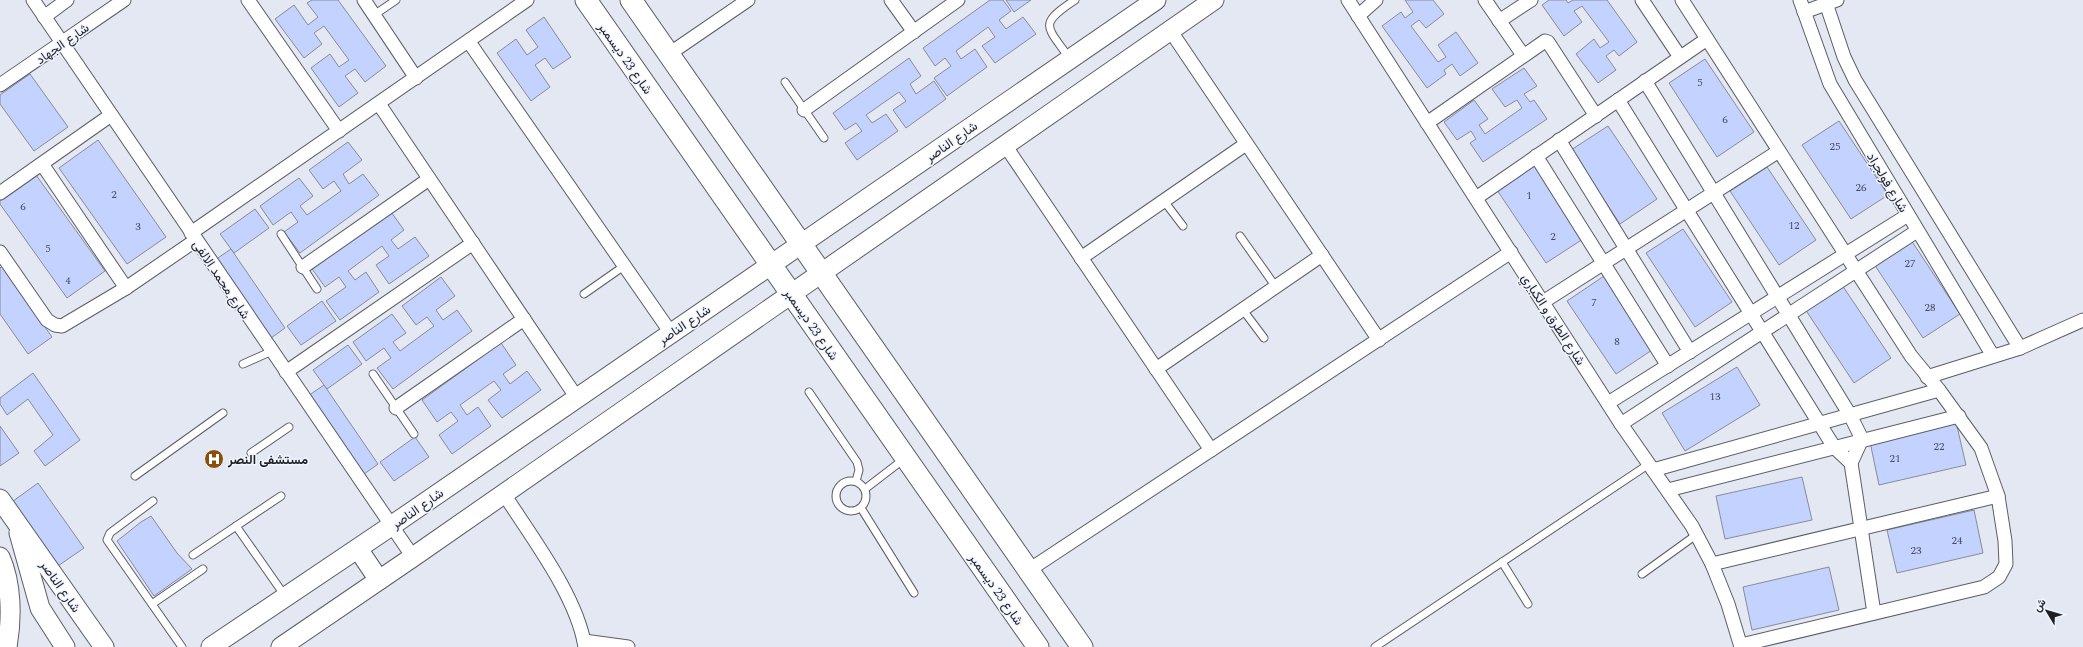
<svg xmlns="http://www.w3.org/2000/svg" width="2083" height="647" viewBox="0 0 2083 647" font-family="Spectral,Vazirmatn,serif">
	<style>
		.building { fill: #c3d2ff; stroke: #898c95 }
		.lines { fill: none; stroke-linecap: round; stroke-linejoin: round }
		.lane-casing { stroke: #5b5e66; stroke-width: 9 }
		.street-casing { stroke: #5b5e66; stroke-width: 15 }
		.secondary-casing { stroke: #5b5e66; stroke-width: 21 }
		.primary-casing { stroke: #5b5e66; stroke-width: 23 }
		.lane { stroke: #fff; stroke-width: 7 }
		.street { stroke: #fff; stroke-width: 13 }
		.secondary { stroke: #fff; stroke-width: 19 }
		.primary { stroke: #fff; stroke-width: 21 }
		.labels { text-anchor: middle; stroke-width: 3; stroke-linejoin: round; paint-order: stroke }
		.number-label { font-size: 11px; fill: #484c5b }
		.street-label { font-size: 13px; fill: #1f2024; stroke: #f1f5ff }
		.poi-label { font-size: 13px; font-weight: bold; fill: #1f2024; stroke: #f1f5ff; text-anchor: start }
	</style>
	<rect width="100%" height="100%" fill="#e4e8f2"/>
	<!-- building -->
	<g class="building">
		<polygon points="312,0 338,0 386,66 365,82 355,69 345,76 358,93 339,107 311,68 330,54 339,67 349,60 324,26 314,33 322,44 304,58 275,19 294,5 308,25 318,17 307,3"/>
		<polygon points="990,0 1003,0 1011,11 999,20 1006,29 1023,17 1036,34 995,63 982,46 995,37 988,27 956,51 961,59 975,49 987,67 947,96 934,78 951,66 945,58 935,66 923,48"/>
		<polygon points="1006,0 1031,0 1014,12"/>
		<polygon points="1405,0 1433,0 1444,14 1426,28 1419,20 1411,26 1438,62 1446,57 1438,45 1456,32 1478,63 1460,76 1452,64 1444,70 1446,74 1427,88 1382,26 1401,12 1405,18 1413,12"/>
		<polygon points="1549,0 1566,0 1568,3 1573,0 1607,0 1637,42 1619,56 1614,50 1606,56 1616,70 1598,83 1576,54 1594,39 1600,48 1609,42 1582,6 1574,11 1582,22 1564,36 1542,5"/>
		<polygon points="544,17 571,57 553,69 545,58 535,65 550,87 531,101 497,53 516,39 527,55 538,47 526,30"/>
		<polygon points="909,58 921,76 910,84 916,94 934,81 946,99 906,128 893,110 906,101 899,92 866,115 872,123 886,114 898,131 857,160 845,143 862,131 856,123 845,130 833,113"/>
		<polygon points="1705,59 1754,132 1717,157 1669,83"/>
		<polygon points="1524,68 1537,86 1524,94 1530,102 1534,100 1547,119 1483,162 1470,143 1476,139 1471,131 1457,140 1444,122 1474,100 1488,119 1479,125 1485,134 1522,108 1517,100 1505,107 1492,89"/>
		<polygon points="30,74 68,127 34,151 0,104 0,95"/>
		<polygon points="1839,121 1888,195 1851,219 1802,145"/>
		<polygon points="1608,126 1657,199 1620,224 1571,150"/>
		<polygon points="98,140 166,237 127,264 59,168"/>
		<polygon points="348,142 362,160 343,174 349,184 363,174 379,195 300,253 284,232 298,222 291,212 273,225 260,206 299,178 313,196 300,206 307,215 341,191 334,181 323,189 309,170"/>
		<polygon points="1534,165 1583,239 1546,263 1497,190"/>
		<polygon points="1767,167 1816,240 1779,265 1730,191"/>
		<polygon points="36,175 105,271 67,298 0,204 0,201"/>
		<polygon points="255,209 269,228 234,253 220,234"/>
		<polygon points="389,209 404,230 391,240 398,249 415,237 429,256 389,284 376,265 389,256 382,246 348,271 355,280 366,272 379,292 340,320 326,301 346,287 339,277 325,287 310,266"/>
		<polygon points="1683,229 1732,302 1695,327 1646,253"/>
		<polygon points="1911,240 1960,314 1923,338 1874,264"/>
		<polygon points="231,249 285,328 267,341 212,262"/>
		<polygon points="2,266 52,337 28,354 0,314 0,268"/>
		<polygon points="1604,276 1652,350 1616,374 1567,301"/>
		<polygon points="441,277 455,296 436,310 443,320 457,310 472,331 393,389 377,368 391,358 384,348 366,361 353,342 392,314 406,333 393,342 400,351 434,326 427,317 416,325 402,306"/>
		<polygon points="1842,285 1891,358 1854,383 1805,309"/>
		<polygon points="322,301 336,321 301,345 287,326"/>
		<polygon points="501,343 516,365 503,374 510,384 527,371 541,390 502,418 488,400 501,390 494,381 460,405 467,415 478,407 491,426 452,454 439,435 458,421 451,412 437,422 422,400"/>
		<polygon points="348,345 362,364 327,389 313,370"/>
		<polygon points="1737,367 1760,405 1685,451 1662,413"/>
		<polygon points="33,373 80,440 45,466 34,451 53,435 28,399 7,415 0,404 0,398"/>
		<polygon points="324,385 378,464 360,477 305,398"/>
		<polygon points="1956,422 1966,465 1879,485 1870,442"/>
		<polygon points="0,426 19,453 0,466"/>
		<polygon points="415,437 429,457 394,481 380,462"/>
		<polygon points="1802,477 1812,520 1725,539 1716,496"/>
		<polygon points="38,483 84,548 55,568 9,504"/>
		<polygon points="1974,510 1983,553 1897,573 1887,530"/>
		<polygon points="151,516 177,553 192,569 154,596 117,541 141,522"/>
		<polygon points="1829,567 1839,610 1752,630 1743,587"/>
	</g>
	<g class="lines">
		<defs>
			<g id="lane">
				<polyline points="374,15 396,0"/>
				<path d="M 1070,59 C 1047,26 1037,25 1075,0"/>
				<polyline points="785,82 824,138"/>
				<polyline points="1164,201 1183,226"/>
				<polyline points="281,234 317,289"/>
				<polyline points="1240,236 1276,287"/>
				<polyline points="584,294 624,266"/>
				<polyline points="1243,310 1264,338"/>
				<polyline points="243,364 272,351"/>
				<polyline points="373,374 414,434"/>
				<polyline points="809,392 857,462 859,470 856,481"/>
				<polyline points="251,453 289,427"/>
				<polyline points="135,476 223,413"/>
				<circle cx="851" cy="496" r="15"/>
				<polyline points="865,489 904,459"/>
				<polyline points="153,501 110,533 107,540 182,647"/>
				<polyline points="861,508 914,593"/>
				<polyline points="236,526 285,596"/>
				<polyline points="193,555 281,496"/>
				<polyline points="1502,562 1528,604"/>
				<polyline points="1642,574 1696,535"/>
				<polyline points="152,604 203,569"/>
				<polyline points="1375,647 1649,464"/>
			</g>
			<g id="street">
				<polyline points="33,0 413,557"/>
				<polyline points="248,0 339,131"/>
				<polyline points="364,0 416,78"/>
				<polyline points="891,0 914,32"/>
				<polyline points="1348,0 1621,424 1692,526 1712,564 1728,604 1741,647"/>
				<polyline points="1485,0 1523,55"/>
				<polyline points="1642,0 1680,57"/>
				<polyline points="1682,0 1911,356 1939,390 1981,448 1998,496 2005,541 2006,564 1999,577 1984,587 1741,645"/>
				<polyline points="1800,0 1830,84 1993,356"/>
				<polyline points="1825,0 1844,57 1855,80 2020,348"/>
				<polyline points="1804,12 1837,0"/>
				<polyline points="1358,16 1376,0"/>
				<polyline points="44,17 67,0"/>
				<polyline points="1499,21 1531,0"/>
				<polyline points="1170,30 1379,340"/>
				<polyline points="469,42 671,333"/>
				<polyline points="669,54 748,0"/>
				<polyline points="1645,81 1850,415 1862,439 1851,463 1874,613"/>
				<polyline points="0,85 124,0"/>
				<polyline points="1618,100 1834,447 1851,463"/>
				<polyline points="379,104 577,398"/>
				<polyline points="804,110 958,0"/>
				<polyline points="1427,123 1545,41 1548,42 1596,116"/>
				<polyline points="1559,140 1690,352"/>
				<polyline points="1005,145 1211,450"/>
				<polyline points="1536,156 1668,366"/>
				<polyline points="42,164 126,288"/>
				<polyline points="0,193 111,115"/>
				<polyline points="1476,198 1707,39"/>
				<polyline points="191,233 527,0"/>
				<polyline points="0,252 47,320 55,325 62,326 126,288 196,240"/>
				<polyline points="1081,258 1246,144"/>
				<polyline points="303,267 429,179"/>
				<polyline points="1543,302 1779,151"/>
				<polyline points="1156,369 1322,255"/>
				<polyline points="286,372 473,243"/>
				<polyline points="1927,377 2020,348 2083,320"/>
				<polyline points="1608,403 1908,215"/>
				<polyline points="396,408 524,319"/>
				<polyline points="1621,424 1917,231"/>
				<polyline points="1653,470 1939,390"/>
				<polyline points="1668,490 1959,416"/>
				<path d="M 504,494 C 532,538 577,596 585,647"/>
				<polyline points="1712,564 1998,496"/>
				<polyline points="1029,570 1511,252"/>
				<polyline points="584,641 628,647"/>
			</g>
			<g id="secondary">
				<polyline points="0,499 104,647"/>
				<polyline points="19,533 40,608 65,647"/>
				<polyline points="358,549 379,580"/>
				<path d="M 0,557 C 12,584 12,619 7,647"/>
				<polyline points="211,647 391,526 1156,0"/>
				<polyline points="281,647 413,557 1214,0"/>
			</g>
			<g id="primary">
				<polyline points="586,0 1038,647"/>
				<polyline points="631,0 1082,647"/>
			</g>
		</defs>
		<!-- lane casing -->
		<use href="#lane" class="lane-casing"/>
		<!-- street casing -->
		<use href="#street" class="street-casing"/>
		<!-- secondary casing -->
		<use href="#secondary" class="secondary-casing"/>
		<!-- primary casing -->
		<use href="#primary" class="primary-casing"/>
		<!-- lane -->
		<use href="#lane" class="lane"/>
		<!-- street -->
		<use href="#street" class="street"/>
		<!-- secondary -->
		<use href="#secondary" class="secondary"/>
		<!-- primary -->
		<use href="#primary" class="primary"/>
	</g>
	<!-- icons -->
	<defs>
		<symbol id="hospital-disc" viewBox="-11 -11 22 22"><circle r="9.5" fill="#8b4f0d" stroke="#f1f5ff"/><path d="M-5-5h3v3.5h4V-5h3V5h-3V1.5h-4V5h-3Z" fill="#fff"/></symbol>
	</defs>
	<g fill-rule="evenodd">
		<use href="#hospital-disc" x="203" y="448" width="22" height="22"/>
	</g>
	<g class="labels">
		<!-- number labels -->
		<g class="number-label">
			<text x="1700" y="86">5</text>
			<text x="1725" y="123">6</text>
			<text x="1835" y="150">25</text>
			<text x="1861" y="191">26</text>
			<text x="114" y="198">2</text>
			<text x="1529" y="199">1</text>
			<text x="23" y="210">6</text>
			<text x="1794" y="229">12</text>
			<text x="138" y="230">3</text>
			<text x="1553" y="240">2</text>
			<text x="48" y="252">5</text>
			<text x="1910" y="267">27</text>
			<text x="68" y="284">4</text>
			<text x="1594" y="306">7</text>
			<text x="1930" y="311">28</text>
			<text x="1617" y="345">8</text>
			<text x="1715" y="400">13</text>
			<text x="1939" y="450">22</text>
			<text x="1895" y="462">21</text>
			<text x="1957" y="544">24</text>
			<text x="1916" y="554">23</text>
		</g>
		<!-- street labels -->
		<g class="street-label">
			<text transform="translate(62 43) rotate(-35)" y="5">شارع الجهاد</text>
			<text transform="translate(626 58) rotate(55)" y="5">شارع 23 ديسمبر</text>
			<text transform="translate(951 141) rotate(-35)" y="5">شارع الناصر</text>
			<text transform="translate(1888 182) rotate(59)" y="5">شارع فولجراد</text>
			<text transform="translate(222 279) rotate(56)" y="5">شارع محمد الالفى</text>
			<text transform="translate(1554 319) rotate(57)" y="5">شارع الطرق و الكباري</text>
			<text transform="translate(684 324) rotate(-34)" y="5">شارع الناصر</text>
			<text transform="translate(812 324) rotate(55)" y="5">شارع 23 ديسمبر</text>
			<text transform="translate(417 508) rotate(-35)" y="5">شارع الناصر</text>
			<text transform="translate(61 586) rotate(55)" y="5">شارع الناصر</text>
			<text transform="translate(997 589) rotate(55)" y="5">شارع 23 ديسمبر</text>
		</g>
		<!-- poi labels -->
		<g class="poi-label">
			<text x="228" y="464">مستشفى النصر</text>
		</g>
	</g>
	<!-- north arrow -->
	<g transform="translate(2047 611) rotate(308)" stroke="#f1f5ff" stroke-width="3" paint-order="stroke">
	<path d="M0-3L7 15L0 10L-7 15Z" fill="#1f2024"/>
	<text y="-6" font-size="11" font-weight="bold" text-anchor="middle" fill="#1f2024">ش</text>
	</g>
</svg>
